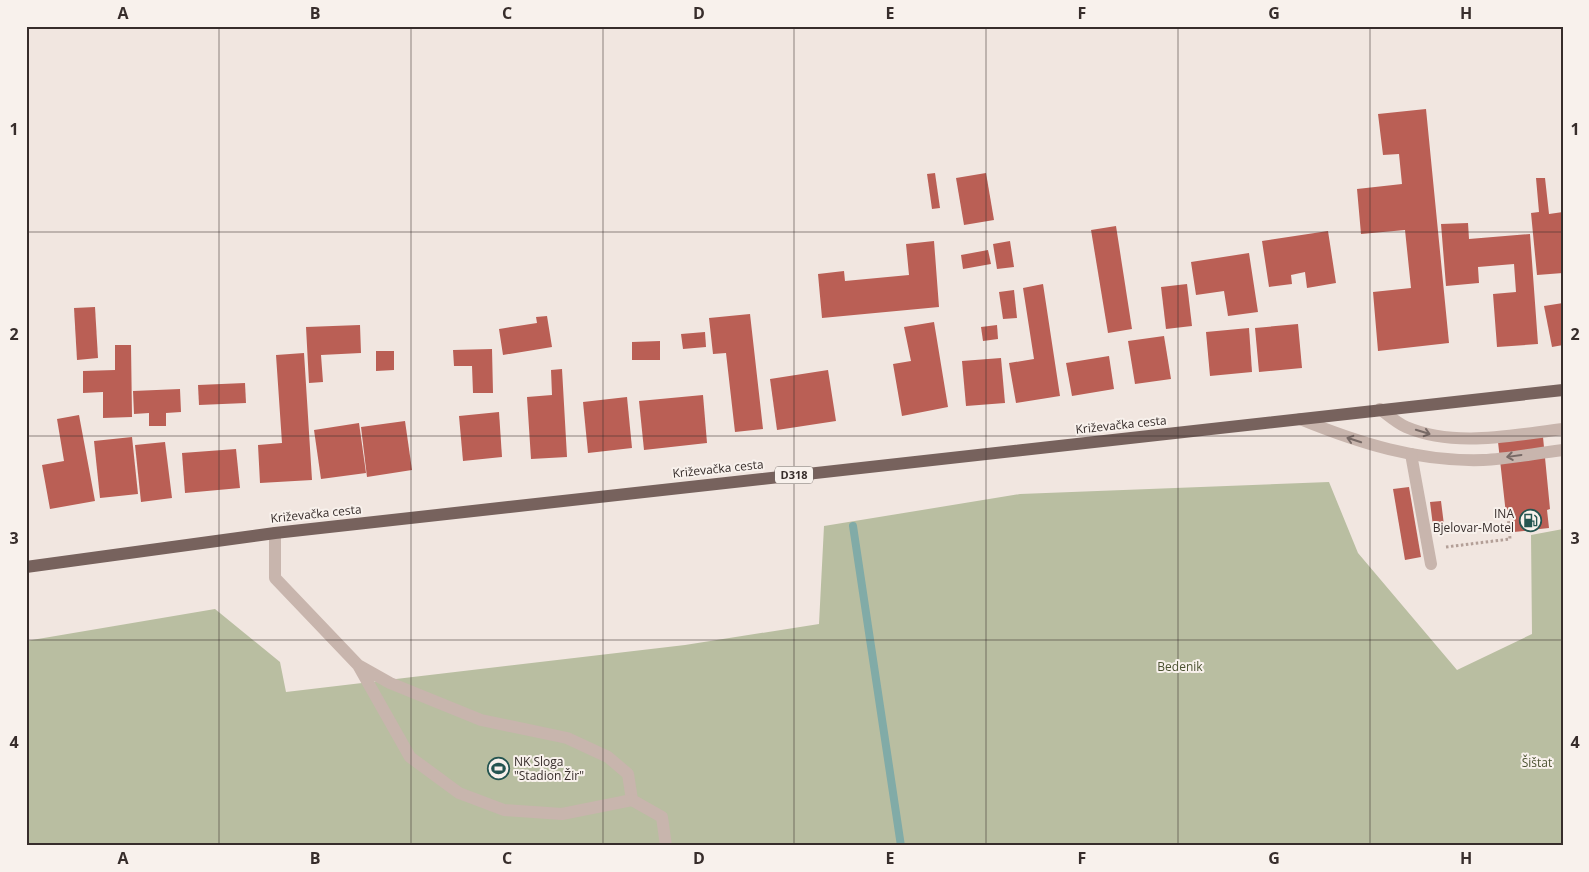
<svg xmlns="http://www.w3.org/2000/svg" width="1589" height="872" viewBox="0 0 1589 872" font-family="'Open Sans',sans-serif">
	<style>
		.green { fill: #b9bea1 }
		.lines { fill: none; stroke-linecap: round; stroke-linejoin: round }
		.stream { stroke: #81aba7; stroke-width: 8 }
		.building { fill: #ba5f55 }
		.path { stroke: #b39f97; stroke-width: 3; stroke-dasharray: 2.5 2.5; stroke-linecap: butt }
		.minor { stroke: #c8b5ad; stroke-width: 12 }
		.major { stroke: #77625d; stroke-width: 12 }
		.oneway { stroke: #786a66 }
		.grid { fill: none; stroke: #372d2b; stroke-width: 1; stroke-opacity: 0.55 }
		.labels { text-anchor: middle; stroke-width: 4; stroke-linejoin: round; paint-order: stroke }
		.shield { fill: #f8f1ec; stroke: #716865; stroke-width: 1 }
		.shield-label { font-size: 11px; font-weight: bold; fill: #372d2b }
		.street-label { font-size: 12px; fill: #372d2b; stroke: #f8f1ec }
		.poi-label { font-size: 12px; fill: #372d2b; stroke: #f8f1ec; text-anchor: end }
		.park-label { font-size: 12px; fill: #4b5231; stroke: #f8f1ec }
		.neatline { fill: none; stroke: #372d2b; stroke-width: 2 }
		.grid-label { font-size: 16px; text-anchor: middle; font-weight: bold; fill: #372d2b }
	</style>
	<rect width="100%" height="100%" fill="#f1e6e0"/>
	<!-- green -->
	<polygon class="green" points="1329,482 1358,553 1457,670 1532,634 1531,535 1563,529 1563,846 26,846 26,641 215,609 280,662 286,692 685,645 819,624 824,526 1020,494"/>
	<g class="lines">
		<!-- stream -->
		<polyline class="stream" points="853,526 901,846"/>
	</g>
	<!-- building -->
	<g class="building">
		<polygon points="1426,109 1449,343 1378,351 1373,292 1411,288 1405,230 1361,234 1357,189 1402,184 1399,154 1383,155 1378,114"/>
		<polygon points="935,173 940,208 932,209 927,174"/>
		<polygon points="986,173 994,220 964,225 956,178"/>
		<polygon points="1536,178 1545,178 1549,214 1563,212 1563,273 1537,275 1531,213 1539,212"/>
		<polygon points="1468,223 1469,239 1530,234 1538,344 1497,347 1493,294 1516,292 1514,264 1478,267 1479,283 1446,286 1441,224"/>
		<polygon points="1116,226 1132,329 1108,333 1091,230"/>
		<polygon points="1328,231 1336,283 1307,288 1305,272 1291,275 1292,284 1269,287 1262,241"/>
		<polygon points="934,241 939,307 822,318 818,274 844,271 845,281 909,275 906,244"/>
		<polygon points="1010,241 1014,267 997,269 993,244"/>
		<polygon points="988,250 991,264 963,269 961,255"/>
		<polygon points="1249,253 1258,312 1228,316 1224,291 1196,295 1191,262"/>
		<polygon points="1043,284 1060,396 1016,403 1009,363 1034,359 1023,288"/>
		<polygon points="1187,284 1192,326 1166,329 1161,287"/>
		<polygon points="1014,290 1017,318 1003,319 999,292"/>
		<polygon points="1563,303 1563,345 1552,347 1544,306"/>
		<polygon points="95,307 98,358 77,360 74,308"/>
		<polygon points="750,314 763,429 735,432 726,353 713,354 709,318"/>
		<polygon points="547,316 552,347 503,355 499,329 537,323 536,317"/>
		<polygon points="934,322 948,407 902,416 893,364 911,361 904,327"/>
		<polygon points="1298,324 1302,368 1259,372 1255,328"/>
		<polygon points="360,325 361,353 321,355 323,382 309,383 306,327"/>
		<polygon points="997,325 998,339 983,341 981,327"/>
		<polygon points="1249,328 1252,372 1210,376 1206,332"/>
		<polygon points="705,332 706,347 683,349 681,334"/>
		<polygon points="1164,336 1171,379 1135,384 1128,341"/>
		<polygon points="660,341 660,360 632,360 632,342"/>
		<polygon points="115,345 131,345 132,417 103,418 103,392 83,393 83,371 115,370"/>
		<polygon points="492,349 493,393 473,393 472,366 454,366 453,350"/>
		<polygon points="376,351 394,351 394,370 376,371"/>
		<polygon points="304,353 312,480 260,483 258,445 282,443 276,355"/>
		<polygon points="1109,356 1114,389 1072,396 1066,363"/>
		<polygon points="1001,358 1005,403 966,406 962,361"/>
		<polygon points="562,369 567,457 531,459 527,397 552,395 551,370"/>
		<polygon points="828,370 836,421 777,430 770,379"/>
		<polygon points="245,383 246,403 199,405 198,385"/>
		<polygon points="180,389 181,412 166,413 166,426 149,426 149,413 134,414 133,391"/>
		<polygon points="703,395 707,443 644,450 639,401"/>
		<polygon points="627,397 632,448 588,453 583,402"/>
		<polygon points="499,412 502,457 463,461 459,416"/>
		<polygon points="79,415 95,501 50,509 42,465 64,461 57,419"/>
		<polygon points="405,421 412,470 367,477 361,427"/>
		<polygon points="359,423 366,473 321,479 314,430"/>
		<polygon points="132,437 138,494 100,498 94,441"/>
		<polygon points="1543,437 1550,509 1547,510 1549,528 1514,532 1511,514 1506,514 1498,442"/>
		<polygon points="165,442 172,498 141,502 135,445"/>
		<polygon points="236,449 240,488 185,493 182,453"/>
		<polygon points="1409,487 1421,557 1405,560 1393,489"/>
		<polygon points="1441,501 1444,525 1433,526 1430,502"/>
	</g>
	<g class="lines">
		<!-- path -->
		<polyline class="path" points="1446,547 1510,539 1508,514"/>
		<!-- minor -->
		<g class="minor">
			<path d="M 1380,409 C 1388,415 1397,423 1406,427 C 1455,448 1512,435 1563,429"/>
			<path d="M 1300,419 C 1359,443 1418,462 1483,460 C 1509,459 1536,453 1563,450"/>
			<polyline points="1411,454 1431,564"/>
			<polyline points="275,533 275,578 358,665 390,683 481,720 567,738 608,757 628,774 632,800 562,814 504,810 459,793 410,757 358,665"/>
			<polyline points="632,800 662,817 666,846"/>
		</g>
		<!-- major -->
		<polyline class="major" points="26,567 275,533 1563,390"/>
	</g>
	<!-- one-way arrows -->
	<defs><path id="oneway-shaft" d="M-6 0H5M1.5-3L5.5 0L1.5 3" fill="none" stroke-width="1.6" stroke-linecap="round" stroke-linejoin="round" transform="scale(1.25)"/></defs>
	<g class="oneway">
		<use href="#oneway-shaft" transform="translate(1423 432) rotate(17)"/>
		<use href="#oneway-shaft" transform="translate(1354 440) rotate(-162)"/>
		<use href="#oneway-shaft" transform="translate(1514 456) rotate(172)"/>
	</g>
	<!-- grid -->
	<path class="grid" d="M 219,26 L 219,846M 411,26 L 411,846M 603,26 L 603,846M 794,26 L 794,846M 986,26 L 986,846M 1178,26 L 1178,846M 1370,26 L 1370,846M 26,232 L 1563,232M 26,436 L 1563,436M 26,640 L 1563,640"/>
	<!-- icons -->
	<defs>
		<symbol id="fuel-ring" viewBox="-11 -11 22 22"><circle r="9.5" fill="#f8f1ec" stroke="#245450" stroke-width="1.5"/><path d="M-5.5-6h7V0h2V4h1.3V-2.5L3-4.5l.8-.8L6-3V5H2.5V1h-1V6h-7ZM-4.2-4.7v3.2H.2V-4.7Z" fill="#245450"/></symbol>
		<symbol id="stadium-ring" viewBox="-11 -11 22 22"><circle r="9.5" fill="#f8f1ec" stroke="#245450" stroke-width="1.5"/><path d="M0-5a6.5 5 0 1 0 0 10a6.5 5 0 1 0 0-10ZM-3.5-1.8h7v3.6h-7Z" fill="#245450"/></symbol>
	</defs>
	<g fill-rule="evenodd">
		<use href="#fuel-ring" x="1518" y="508" width="25" height="25"/>
		<use href="#stadium-ring" x="486" y="756" width="25" height="25"/>
	</g>
	<g class="labels">
		<!-- shield labels -->
		<rect class="shield" x="775" y="466.5" width="38" height="17" rx="4"/>
		<g class="shield-label">
			<text x="794" y="479">D318</text>
		</g>
		<!-- street labels -->
		<g class="street-label">
			<text transform="translate(1121 425) rotate(-6)" y="4">Križevačka cesta</text>
			<text transform="translate(718 469) rotate(-6)" y="4">Križevačka cesta</text>
			<text transform="translate(316 514) rotate(-6)" y="4">Križevačka cesta</text>
		</g>
		<!-- poi labels -->
		<g class="poi-label">
			<text x="1514" y="518">INA<tspan x="1514" dy="14">Bjelovar-Motel</tspan></text>
			<text x="514" y="766" text-anchor="start">NK Sloga<tspan x="514" dy="14">"Stadion Žir"</tspan></text>
		</g>
		<!-- park labels -->
		<g class="park-label">
			<text x="1180" y="671">Bedenik</text>
			<text x="1537" y="767">Šištat</text>
		</g>
	</g>
	<!-- border -->
	<rect width="1589" height="872" fill="none" stroke="#f8f1ec" stroke-width="55"/>
	<rect x="28" y="28" width="1534" height="816" class="neatline"/>
	<g class="grid-label">
		<text x="123" y="19">A</text>
		<text x="315" y="19">B</text>
		<text x="507" y="19">C</text>
		<text x="699" y="19">D</text>
		<text x="890" y="19">E</text>
		<text x="1082" y="19">F</text>
		<text x="1274" y="19">G</text>
		<text x="1466" y="19">H</text>
		<text x="14" y="135">1</text>
		<text x="1575" y="135">1</text>
		<text x="14" y="340">2</text>
		<text x="1575" y="340">2</text>
		<text x="14" y="544">3</text>
		<text x="1575" y="544">3</text>
		<text x="14" y="748">4</text>
		<text x="1575" y="748">4</text>
		<text x="123" y="864">A</text>
		<text x="315" y="864">B</text>
		<text x="507" y="864">C</text>
		<text x="699" y="864">D</text>
		<text x="890" y="864">E</text>
		<text x="1082" y="864">F</text>
		<text x="1274" y="864">G</text>
		<text x="1466" y="864">H</text>
	</g>
</svg>
